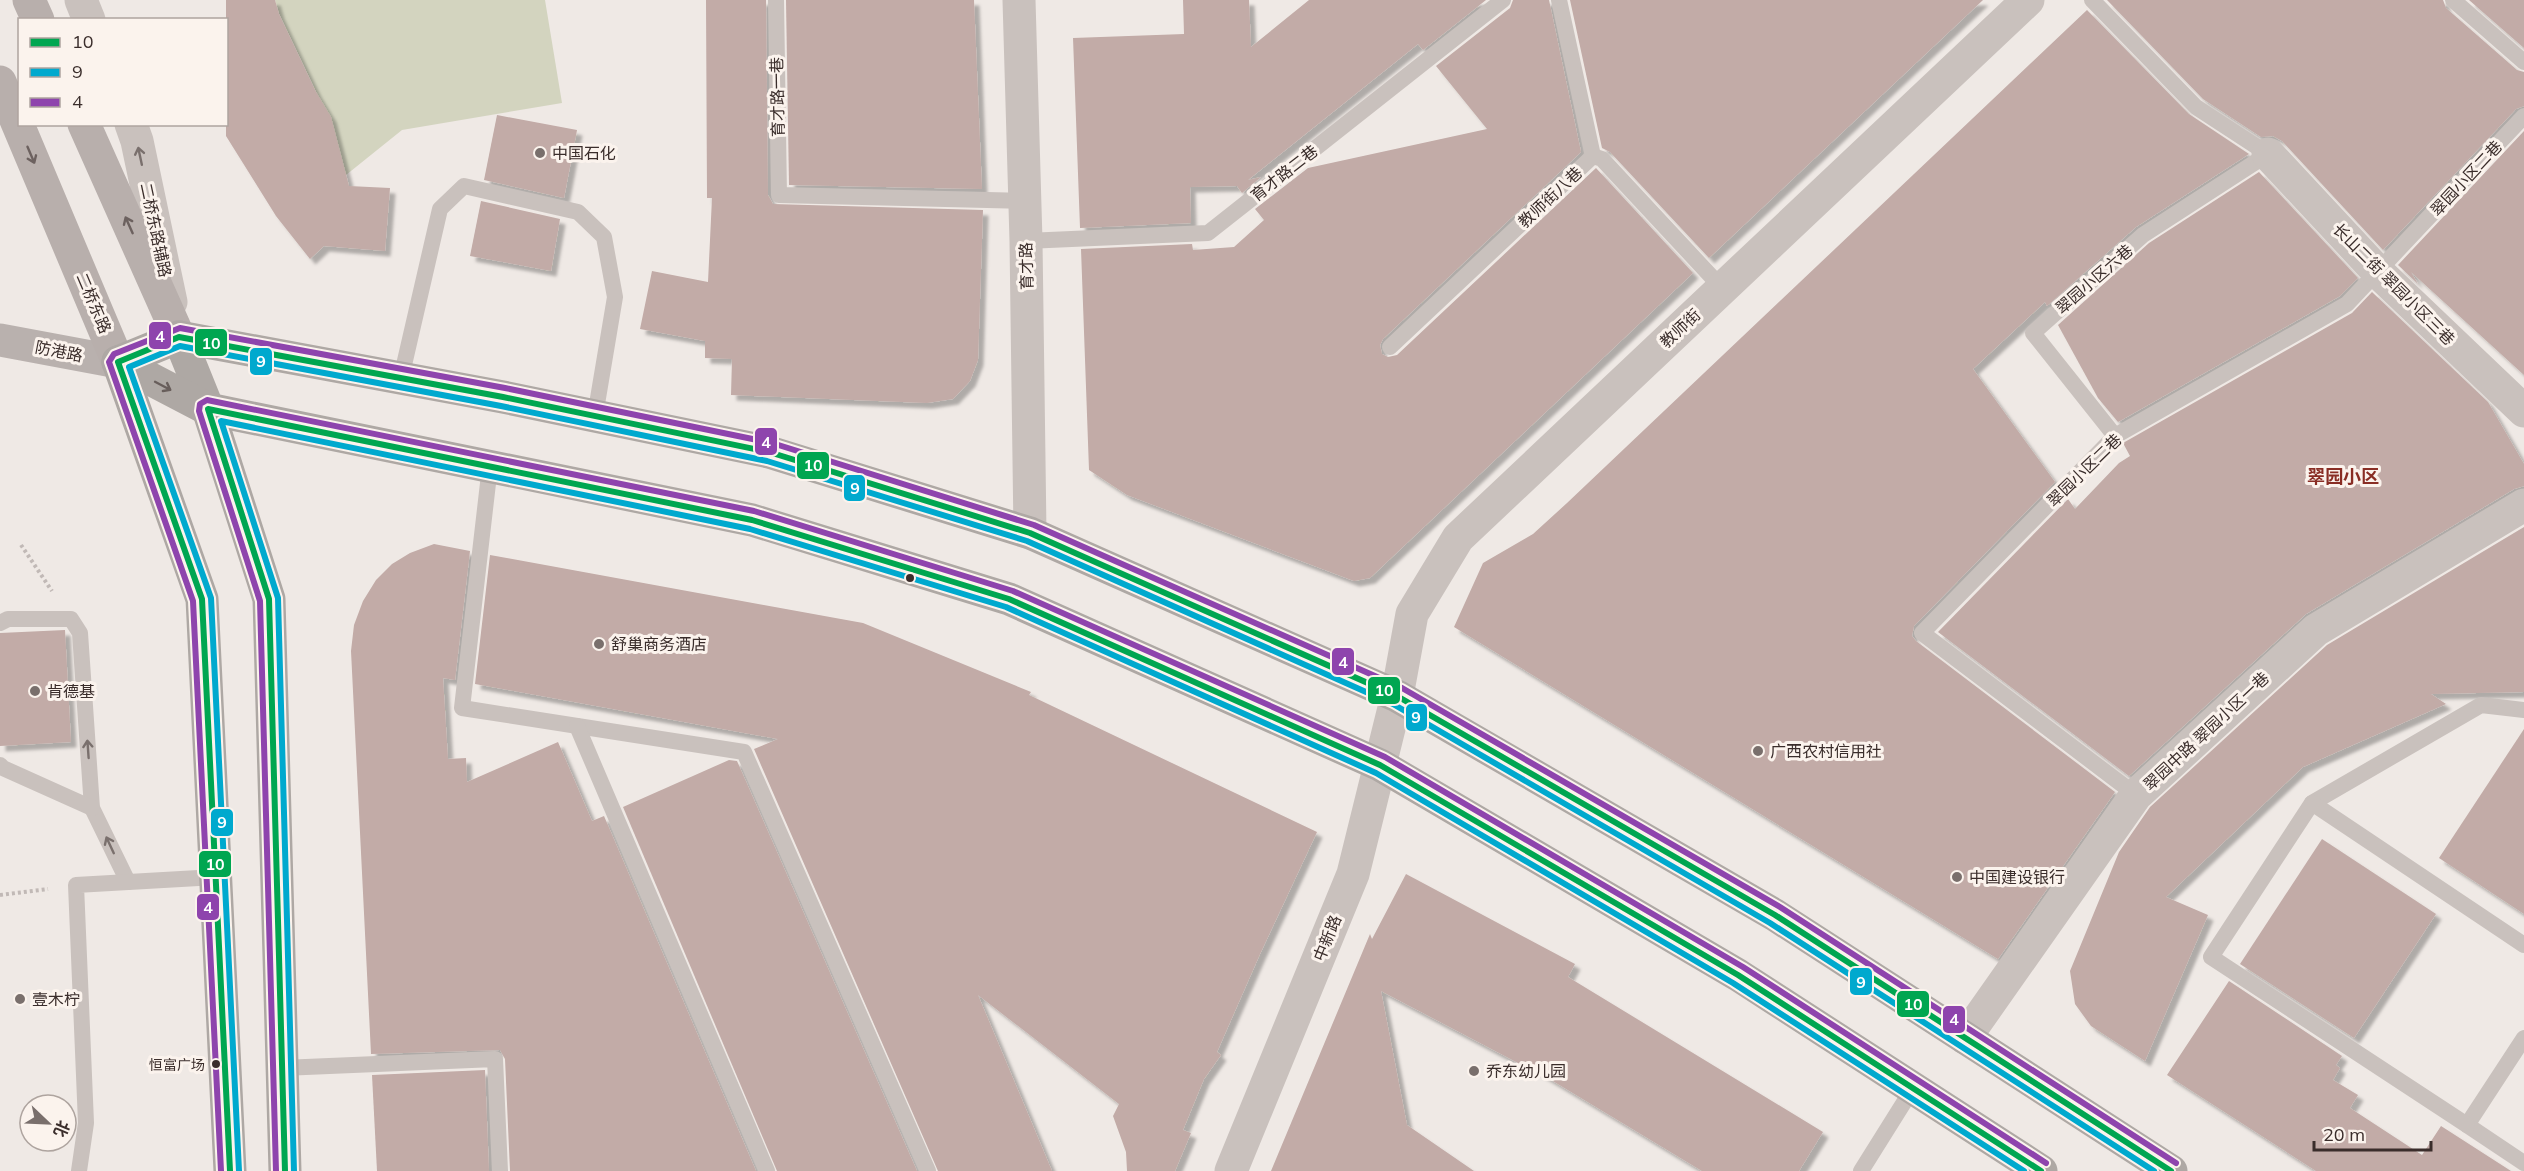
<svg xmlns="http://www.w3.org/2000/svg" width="2524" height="1171" viewBox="0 0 2524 1171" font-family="Mulish,'Noto Sans SC',sans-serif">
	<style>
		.green { fill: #d3d4bf }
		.building { fill: #c2aba7; filter: url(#shadow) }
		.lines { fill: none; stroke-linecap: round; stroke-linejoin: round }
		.path { stroke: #c1b9b6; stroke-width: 4; stroke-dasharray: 3 3; stroke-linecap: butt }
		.lane { stroke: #c9c1bd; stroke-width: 16 }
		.street { stroke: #c9c1bd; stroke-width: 33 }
		.secondary { stroke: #b9b1ae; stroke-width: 33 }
		.primary { stroke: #b8afac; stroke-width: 33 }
		.highway { stroke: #aea8a4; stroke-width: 33 }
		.bus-1-casing { stroke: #fbf3ed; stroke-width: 10 }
		.bus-2-casing { stroke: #fbf3ed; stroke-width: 10 }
		.bus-3-casing { stroke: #fbf3ed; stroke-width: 10 }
		.bus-1 { stroke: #00a651; stroke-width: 6 }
		.bus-2 { stroke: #00a9ce; stroke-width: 6 }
		.bus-3 { stroke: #8e44ad; stroke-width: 6 }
		.oneway { stroke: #6c615f }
		.oneway2 { stroke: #7a706d }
		.oneway3 { stroke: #685e5b }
		.poi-dot { fill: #796f6c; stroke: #fbf3ed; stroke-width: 2 }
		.bus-dot { fill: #3a2d2b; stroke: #fbf3ed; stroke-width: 2 }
		.labels { text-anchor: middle; stroke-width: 6; stroke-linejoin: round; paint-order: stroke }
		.bus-label { font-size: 14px; fill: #3a2d2b; stroke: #fbf3ed; text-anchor: end }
		.street-label { font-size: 16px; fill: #3a2d2b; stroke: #fbf3ed }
		.poi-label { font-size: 16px; fill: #3a2d2b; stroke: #fbf3ed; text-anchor: start }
		.neighbourhood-label { font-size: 18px; font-weight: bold; fill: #892d24; stroke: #fbf3ed }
		.line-badge { stroke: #fbf3ed; stroke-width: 2 }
		.badge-label { font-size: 16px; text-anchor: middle; font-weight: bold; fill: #fff }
	</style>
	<defs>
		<filter id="shadow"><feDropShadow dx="5.5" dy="5.5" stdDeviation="1.5" flood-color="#0004"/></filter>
	</defs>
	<rect width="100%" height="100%" fill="#efe9e5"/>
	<!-- green -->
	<polygon class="green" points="275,0 545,0 562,103 402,130 346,175 316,92 279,14"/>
	<!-- building -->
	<g class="building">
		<polygon points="226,0 275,0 279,14 316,92 331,117 349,186 390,188 385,251 324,246 310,259 276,216 226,136"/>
		<polygon points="706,0 766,0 768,195 773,204 983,210 978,360 970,381 953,399 927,403 731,395 732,359 705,358 705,341 640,329 652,271 708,282 712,198 707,198"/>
		<polygon points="786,0 974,0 982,189 789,185"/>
		<polygon points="1183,0 1249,0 1251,47 1309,0 1486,0 1423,50 1418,44 1248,180 1261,177 1242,193 1237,186 1190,187 1191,223 1080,228 1073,38 1184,34"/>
		<polygon points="1513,0 1549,0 1581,152 1383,339 1380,345 1382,354 1388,357 1397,355 1596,168 1693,273 1370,578 1354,581 1127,495 1089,470 1081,249 1192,244 1193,250 1234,247 1264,220 1255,209 1308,168 1487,129 1436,66 1510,8"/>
		<polygon points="1570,0 1983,0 1709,258 1610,152 1602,148"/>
		<polygon points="2107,0 2443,0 2446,8 2517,70 2524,72 2524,106 2516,109 2383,250 2282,141 2273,136 2261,137 2203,99"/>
		<polygon points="2469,0 2524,0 2524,48"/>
		<polygon points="2087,10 2189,114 2249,154 2136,227 2047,306 2045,302 1973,369 2055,482 1914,626 1912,636 1916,641 2115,792 1998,959 1454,627 1483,563 1533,534 1567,503"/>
		<polygon points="497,115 577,130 564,198 484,180"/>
		<polygon points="2524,131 2524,375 2411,272 2418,284 2398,265"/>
		<polygon points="2259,172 2358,278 2340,296 2118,422 2098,398 2058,325 2149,243"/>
		<polygon points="481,201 560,219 551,271 470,256"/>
		<polygon points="2372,292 2488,402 2524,464 2524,486 2514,489 2306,614 2129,776 1938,632 2068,499 2075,509 2119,463 2130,456 2123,443 2352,313"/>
		<polygon points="2524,527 2524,692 2431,694 2446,704 2303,767 2166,897 2208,915 2145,1061 2091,1026 2075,1004 2070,971 2119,852 2150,807 2327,645"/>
		<polygon points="434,544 470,551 455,680 443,678 448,759 466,758 467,782 558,742 592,821 604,816 756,1171 510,1171 505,1059 500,1050 371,1054 351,651 354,625 363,601 376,580 392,564 410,553"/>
		<polygon points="490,555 863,623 1031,692 1029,695 1317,832 1260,954 1217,1052 1221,1055 1204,1079 1183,1130 1191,1133 1175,1171 1127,1171 1126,1152 1113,1116 1119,1104 978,995 1052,1171 938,1171 754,749 778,739 475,684"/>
		<polygon points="65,630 71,742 0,746 0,633"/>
		<polygon points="2524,729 2524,914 2439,858"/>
		<polygon points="729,760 737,761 917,1171 777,1171 623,807"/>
		<polygon points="2322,839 2436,914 2354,1038 2240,964"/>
		<polygon points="1406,874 1575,964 1568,977 1823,1132 1799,1171 1702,1171 1523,1063 1522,1065 1381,991 1407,1125 1474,1171 1271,1171 1370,934 1372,939"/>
		<polygon points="2229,981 2342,1056 2336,1065 2340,1068 2333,1080 2358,1095 2350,1108 2422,1155 2441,1126 2511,1171 2316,1171 2167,1075"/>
		<polygon points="485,1070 489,1171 377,1171 372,1075"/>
	</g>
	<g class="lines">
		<!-- path -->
		<g class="path">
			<polyline points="21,545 52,591"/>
			<polyline points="0,895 48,889"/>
		</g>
		<!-- lane -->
		<g class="lane">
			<polyline points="776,0 779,195 1025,201"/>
			<polyline points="2092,0 2196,107 2268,154 2143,235 2033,333 2115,436"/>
			<polyline points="2453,0 2524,62"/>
			<polyline points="1593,156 1602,159 1722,288"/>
			<polyline points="1026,241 1208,233 1503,0"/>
			<polyline points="1390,347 1593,156 1559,0"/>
			<polyline points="401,378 440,209 464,186 578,212 604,237 615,297 595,416"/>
			<polyline points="490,466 462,708 744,752 928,1171"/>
			<polyline points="0,623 8,619 71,619 80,633 92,808 128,882"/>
			<polyline points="577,726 767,1171"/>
			<polyline points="0,765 3,768 92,808"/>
			<polyline points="2136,795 1922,633 2115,436 2347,304 2524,116"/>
			<polyline points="2312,803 2481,705 2524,710"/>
			<polyline points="2524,1038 2467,1125 2524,1163"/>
			<polyline points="282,1068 495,1059 500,1171"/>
			<polyline points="2467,1125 2211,957 2312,803 2524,945"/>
			<polyline points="79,1171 86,1123 76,885 216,877"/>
			<polyline points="1861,1171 1913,1088"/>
		</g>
		<!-- street -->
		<g class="street">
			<polyline points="81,0 89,20"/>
			<polyline points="1019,0 1026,241 1030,533"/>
			<polyline points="131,124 137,141 171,302"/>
			<polyline points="2268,154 2378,272 2524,411"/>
			<polyline points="1965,1038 2136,795 2316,630 2524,505"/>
			<polyline points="1231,1171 1353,874 1397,696 1412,614 1458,538 2028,0"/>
		</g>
		<!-- secondary -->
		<polyline class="secondary" points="0,340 118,362"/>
		<!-- primary -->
		<g class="primary">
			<polyline points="29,0 38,20"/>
			<polyline points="0,82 118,362"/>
			<polyline points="84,124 179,337"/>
		</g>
		<!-- highway -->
		<g class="highway">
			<polyline points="179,337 208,409 269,599 285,1171"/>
			<polyline points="118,362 179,337 503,397 769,452 1030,533 1397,696 1775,915 2171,1171"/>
			<polyline points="118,362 208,409 752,520 1009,599 1380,765 1738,975 2041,1171"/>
			<polyline points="118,362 202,599 230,1171"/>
		</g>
		<defs>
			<g id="bus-1">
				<polyline points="230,1171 202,599 118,362 179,337 503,397 769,452 1030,533 1397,696 1775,915 2171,1171"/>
				<polyline points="285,1171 269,599 208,409 752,520 1009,599 1380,765 1738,975 2041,1171"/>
			</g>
			<g id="bus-2">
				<polyline points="239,1171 211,598 129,367 180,346 501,406 767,461 1027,541 1393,704 1770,923 2154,1171"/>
				<polyline points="294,1171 278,598 221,421 750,529 1006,607 1376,773 1733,983 2024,1171"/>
			</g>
			<g id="bus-3">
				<polyline points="221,1171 193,601 109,362 114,354 180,328 505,388 772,443 1034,525 1402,688 1780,907 2176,1163"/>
				<polyline points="276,1171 260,601 199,411 200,404 207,400 754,511 1013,591 1385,757 1743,967 2046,1163"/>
			</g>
		</defs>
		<!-- bus-1 casing -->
		<use href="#bus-1" class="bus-1-casing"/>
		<!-- bus-2 casing -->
		<use href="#bus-2" class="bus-2-casing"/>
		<!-- bus-3 casing -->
		<use href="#bus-3" class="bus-3-casing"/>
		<!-- bus-1 -->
		<use href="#bus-1" class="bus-1"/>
		<!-- bus-2 -->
		<use href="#bus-2" class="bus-2"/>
		<!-- bus-3 -->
		<use href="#bus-3" class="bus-3"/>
	</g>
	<!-- one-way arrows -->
	<defs><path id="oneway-shaft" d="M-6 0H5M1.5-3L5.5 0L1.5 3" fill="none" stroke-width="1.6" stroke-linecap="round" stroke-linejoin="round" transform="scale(1.5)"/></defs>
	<g class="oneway">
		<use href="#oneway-shaft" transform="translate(31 155) rotate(67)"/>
		<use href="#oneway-shaft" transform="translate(129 225) rotate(-114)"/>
	</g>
	<g class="oneway2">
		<use href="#oneway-shaft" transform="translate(140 156) rotate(-102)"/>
		<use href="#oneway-shaft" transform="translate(88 749) rotate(-94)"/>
		<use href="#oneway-shaft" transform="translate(110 845) rotate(-115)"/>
	</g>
	<use class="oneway3" href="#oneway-shaft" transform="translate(163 386) rotate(28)"/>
	<!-- markers -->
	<g class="poi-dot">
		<circle cx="540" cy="153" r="6"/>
		<circle cx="599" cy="644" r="6"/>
		<circle cx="35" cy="691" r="6"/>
		<circle cx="1758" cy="751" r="6"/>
		<circle cx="1957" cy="877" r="6"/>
		<circle cx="20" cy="999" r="6"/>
		<circle cx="1474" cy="1071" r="6"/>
	</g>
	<g class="bus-dot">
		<circle cx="910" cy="578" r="5"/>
		<circle cx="216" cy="1064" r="5"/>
	</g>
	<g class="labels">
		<!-- bus labels -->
		<g class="bus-label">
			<text x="205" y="1070">恒富广场</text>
		</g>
		<!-- street labels -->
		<g class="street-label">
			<text transform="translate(777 97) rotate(-91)" y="6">育才路一巷</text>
			<text transform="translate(1284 173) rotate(-38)" y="6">育才路二巷</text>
			<text transform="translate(2466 178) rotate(-47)" y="6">翠园小区二巷</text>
			<text transform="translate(1550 197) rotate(-43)" y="6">教师街八巷</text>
			<text transform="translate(156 230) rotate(78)" y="6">二桥东路辅路</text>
			<text transform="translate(1026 266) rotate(-91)" y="6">育才路</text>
			<text transform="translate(2094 279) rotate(-41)" y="6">翠园小区六巷</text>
			<text transform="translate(2394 284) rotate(45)" y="6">长山二街 翠园小区三巷</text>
			<text transform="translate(94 303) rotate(67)" y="6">二桥东路</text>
			<text transform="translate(1680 328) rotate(-43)" y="6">教师街</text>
			<text transform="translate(59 351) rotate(11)" y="6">防港路</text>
			<text transform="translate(2084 470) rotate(-44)" y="6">翠园小区二巷</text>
			<text transform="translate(2206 731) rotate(-43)" y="6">翠园中路 翠园小区一巷</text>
			<text transform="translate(1327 938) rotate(-68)" y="6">中新路</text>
		</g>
		<!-- poi labels -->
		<g class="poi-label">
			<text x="552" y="159">中国石化</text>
			<text x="611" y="650">舒巢商务酒店</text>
			<text x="47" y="697">肯德基</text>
			<text x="1770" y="757">广西农村信用社</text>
			<text x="1969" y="883">中国建设银行</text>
			<text x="32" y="1005">壹木柠</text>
			<text x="1486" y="1077">乔东幼儿园</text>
		</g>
		<!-- neighbourhood labels -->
		<g class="neighbourhood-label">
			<text x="2343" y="483">翠园小区</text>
		</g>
	</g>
	<g class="line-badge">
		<rect x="148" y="321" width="24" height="29" rx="6" fill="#8e44ad"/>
		<rect x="194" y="328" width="34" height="29" rx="6" fill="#00a651"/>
		<rect x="249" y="347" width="24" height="29" rx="6" fill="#00a9ce"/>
		<rect x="754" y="427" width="24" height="29" rx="6" fill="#8e44ad"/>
		<rect x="796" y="451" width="34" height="29" rx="6" fill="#00a651"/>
		<rect x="843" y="474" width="23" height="28" rx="6" fill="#00a9ce"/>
		<rect x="1331" y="647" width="24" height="29" rx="6" fill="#8e44ad"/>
		<rect x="1367" y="676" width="34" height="29" rx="6" fill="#00a651"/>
		<rect x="1405" y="703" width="23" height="29" rx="6" fill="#00a9ce"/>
		<rect x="210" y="808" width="24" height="29" rx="6" fill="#00a9ce"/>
		<rect x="198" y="850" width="34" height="28" rx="6" fill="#00a651"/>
		<rect x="196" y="893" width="24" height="28" rx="6" fill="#8e44ad"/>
		<rect x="1849" y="967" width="24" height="29" rx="6" fill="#00a9ce"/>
		<rect x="1896" y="990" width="34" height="28" rx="6" fill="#00a651"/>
		<rect x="1942" y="1005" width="24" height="29" rx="6" fill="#8e44ad"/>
	</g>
	<g class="badge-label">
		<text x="160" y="342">4</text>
		<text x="211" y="349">10</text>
		<text x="261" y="367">9</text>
		<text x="766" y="448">4</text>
		<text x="813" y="471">10</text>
		<text x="855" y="494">9</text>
		<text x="1343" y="668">4</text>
		<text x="1384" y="696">10</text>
		<text x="1416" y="723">9</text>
		<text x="222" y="828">9</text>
		<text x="215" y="870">10</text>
		<text x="208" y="913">4</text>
		<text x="1861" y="988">9</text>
		<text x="1913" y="1010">10</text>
		<text x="1954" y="1025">4</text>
	</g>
	<!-- legend -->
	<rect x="18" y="18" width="210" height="108" fill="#fbf3ed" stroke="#aea49f" stroke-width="1.5"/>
	<rect x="30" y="38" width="30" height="9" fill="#00a651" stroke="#aea49f" stroke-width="1.5"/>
	<text x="72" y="48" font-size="18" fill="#3a2d2b">10</text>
	<rect x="30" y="68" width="30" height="9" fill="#00a9ce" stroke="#aea49f" stroke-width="1.5"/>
	<text x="72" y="78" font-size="18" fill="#3a2d2b">9</text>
	<rect x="30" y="98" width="30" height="9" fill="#8e44ad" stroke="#aea49f" stroke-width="1.5"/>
	<text x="72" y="108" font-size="18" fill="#3a2d2b">4</text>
	<!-- north arrow -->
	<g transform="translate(48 1123) rotate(113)"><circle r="28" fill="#fbf3ed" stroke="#aea49f" stroke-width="1.5"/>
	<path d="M0-4.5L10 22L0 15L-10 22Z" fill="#796f6c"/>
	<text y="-9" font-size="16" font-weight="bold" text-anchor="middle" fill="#3a2d2b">北</text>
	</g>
	<!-- scale -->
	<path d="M2314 1141v9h117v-9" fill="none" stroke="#3a2d2b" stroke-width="3"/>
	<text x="2323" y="1141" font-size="18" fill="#3a2d2b" stroke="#fbf3ed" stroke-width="4.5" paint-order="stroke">20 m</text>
</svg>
